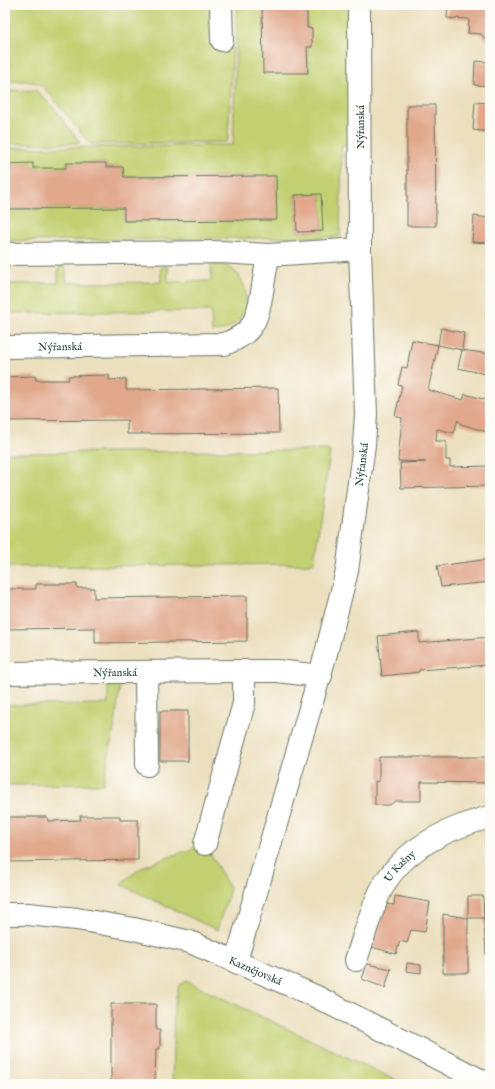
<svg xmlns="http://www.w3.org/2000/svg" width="495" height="1089" viewBox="0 0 495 1089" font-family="'IM FELL English',serif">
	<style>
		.green { fill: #c3d071; stroke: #718652; fill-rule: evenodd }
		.building { fill: #e1a88c }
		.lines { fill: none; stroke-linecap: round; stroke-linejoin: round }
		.minor-casing { stroke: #677664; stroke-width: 24 }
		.minor { stroke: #fff; stroke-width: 22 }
		.labels { text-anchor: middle; stroke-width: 3.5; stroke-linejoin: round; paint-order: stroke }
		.street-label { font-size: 11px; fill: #1f3d34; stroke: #fdfcf7 }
	</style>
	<rect width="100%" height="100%" fill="#fdfcf7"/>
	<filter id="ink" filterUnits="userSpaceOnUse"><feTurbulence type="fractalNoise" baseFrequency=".025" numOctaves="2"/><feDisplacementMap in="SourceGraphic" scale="8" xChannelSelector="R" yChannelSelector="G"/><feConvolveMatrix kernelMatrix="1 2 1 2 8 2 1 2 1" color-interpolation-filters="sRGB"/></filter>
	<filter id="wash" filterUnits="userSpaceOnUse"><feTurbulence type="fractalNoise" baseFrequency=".012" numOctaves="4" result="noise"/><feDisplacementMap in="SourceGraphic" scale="16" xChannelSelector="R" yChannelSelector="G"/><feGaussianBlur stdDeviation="0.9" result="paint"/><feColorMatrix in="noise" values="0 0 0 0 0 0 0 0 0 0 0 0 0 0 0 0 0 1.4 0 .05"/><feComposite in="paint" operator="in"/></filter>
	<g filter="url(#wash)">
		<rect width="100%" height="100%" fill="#ecdfbe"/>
		<!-- green -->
		<g class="green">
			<path d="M 5,5 L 211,5 L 212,48 L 233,48 L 228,140 L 226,142 L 90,144 L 44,87 C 32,79 19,81 5,82 Z"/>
			<path d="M 237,5 L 262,5 L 308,73 L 307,5 L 359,5 L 360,144 L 342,145 L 340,237 L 5,241 L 5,209 L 124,208 L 124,221 L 277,220 L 276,176 L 124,177 L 123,167 L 106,167 L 106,163 L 66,163 L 66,168 L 33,168 L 32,163 L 5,164 L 5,148 L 233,145 ZM 321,194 L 323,231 L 297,232 L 295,195 Z"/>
			<polygon points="36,90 56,111 80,143 5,144 5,91"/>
			<path d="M 211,263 C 218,264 225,265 232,269 C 251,283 251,315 230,327 C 224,331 218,331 212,332 L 211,311 L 5,313 L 5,284 L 58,283 L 58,270 L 61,266 L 64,266 L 66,270 L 67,283 L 161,282 L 161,268 L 164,265 L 168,268 L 168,282 L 211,281 Z"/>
			<polygon points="327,450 330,452 314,562 310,564 5,567 5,453"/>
			<polygon points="120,685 116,718 103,784 5,785 5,705 108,704 108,686"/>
			<polygon points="205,844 230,889 217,930 120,884 144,866"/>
			<polygon points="186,981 404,1084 172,1084 174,1007 179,985"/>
		</g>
		<g id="blocks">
			<!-- building -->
			<g class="building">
				<polygon points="262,5 307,5 307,28 312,28 312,47 307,47 308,73 263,73"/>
				<polygon points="448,5 490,5 490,39 485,39 481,34 468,33 469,19 447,18"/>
				<polygon points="475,61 490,62 490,86 474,85"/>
				<polygon points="475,102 490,103 490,132 473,130"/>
				<polygon points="407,105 435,105 436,226 407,226"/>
				<polygon points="33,163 33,168 66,168 66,163 106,163 106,167 123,167 124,177 276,176 277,220 124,221 124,208 5,209 5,164"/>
				<polygon points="321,194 323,231 297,232 295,195"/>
				<polygon points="474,216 490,218 490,243 472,242"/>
				<polygon points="441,328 464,333 462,350 438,345"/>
				<polygon points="412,340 438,345 428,390 463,400 465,394 490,401 490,408 487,408 490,409 490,433 461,424 458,420 454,433 437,429 436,441 446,441 446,460 450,460 450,467 490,466 490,486 401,488 400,463 426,462 398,461 402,418 395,416 402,386 398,385 402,367 407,368"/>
				<polygon points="462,350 490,354 490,375 458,368"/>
				<polygon points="109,375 109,380 126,379 126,390 278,388 279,433 127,434 127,420 5,421 5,377 35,376 36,380 69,380 68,376"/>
				<polygon points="490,559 490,582 441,587 437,566"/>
				<polygon points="36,584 77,584 77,588 94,588 94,598 247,596 247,641 95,643 95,628 5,629 5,589 36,589"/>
				<polygon points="419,632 419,643 490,637 490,665 419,670 419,672 382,676 378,636"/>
				<rect x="160" y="711" width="28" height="50"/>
				<polygon points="379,757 490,757 490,783 421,782 421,801 395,801 390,805 375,805 375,781 379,782"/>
				<polygon points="80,816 120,816 120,820 138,820 138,860 5,862 5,822 7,822 7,817 47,817 48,821 81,820"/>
				<polygon points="486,830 490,830 490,863 488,863"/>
				<polygon points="395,896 430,902 425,932 411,930 407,943 400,941 396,954 372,947 386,904 394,905"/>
				<polygon points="468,896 483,896 484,918 468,918"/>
				<rect x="486" y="902" width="4" height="15"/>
				<polygon points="443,914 468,918 468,973 443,973"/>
				<polygon points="484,918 490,918 490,954 486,955"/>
				<polygon points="407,963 421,965 421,973 406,971"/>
				<polygon points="367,964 391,969 385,988 362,979"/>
				<polygon points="111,1004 156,1004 156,1030 160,1030 160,1049 156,1049 155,1084 111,1084"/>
			</g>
		</g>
	</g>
	<g filter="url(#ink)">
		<use href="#blocks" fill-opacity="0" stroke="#677664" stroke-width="1"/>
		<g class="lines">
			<defs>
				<g id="minor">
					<polyline points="221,5 222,40"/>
					<polyline points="5,254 222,252 268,255 360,249"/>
					<path id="s1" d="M 5,347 L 224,344 C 253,334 257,321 262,292 C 264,280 266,267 268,255"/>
					<polyline points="146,672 147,765"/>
					<path id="s2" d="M 5,673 L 244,671 L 277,671 L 321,676"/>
					<polyline points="205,844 244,703 244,671"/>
					<path id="s3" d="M 5,914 L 28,914 L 77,919 L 134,929 L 190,942 L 315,996 L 488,1084"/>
					<path id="s4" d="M 356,960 C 364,937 370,912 381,890 C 402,849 448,828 490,817"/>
					<path id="s5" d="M 236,961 L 325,657 L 347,571 L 364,445 L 366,414 L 360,249 L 359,5"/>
				</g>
			</defs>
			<!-- minor casing -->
			<use href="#minor" class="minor-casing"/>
			<!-- minor -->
			<use href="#minor" class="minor"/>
		</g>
	</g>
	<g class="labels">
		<!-- street labels -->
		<g class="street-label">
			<text transform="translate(360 127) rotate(-90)" y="4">Nýřanská</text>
			<text dy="4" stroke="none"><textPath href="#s1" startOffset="55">Nýřanská</textPath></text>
			<text dy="4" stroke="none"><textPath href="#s5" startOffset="513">Nýřanská</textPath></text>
			<text dy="4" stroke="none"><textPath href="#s2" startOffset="110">Nýřanská</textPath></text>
			<text dy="4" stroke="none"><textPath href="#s4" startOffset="105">U Kašny</textPath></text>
			<text dy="4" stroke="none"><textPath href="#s3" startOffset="259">Kaznějovská</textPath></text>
		</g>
	</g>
	<!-- margin -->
	<rect width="495" height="1089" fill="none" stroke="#fdfcf7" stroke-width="20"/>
</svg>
